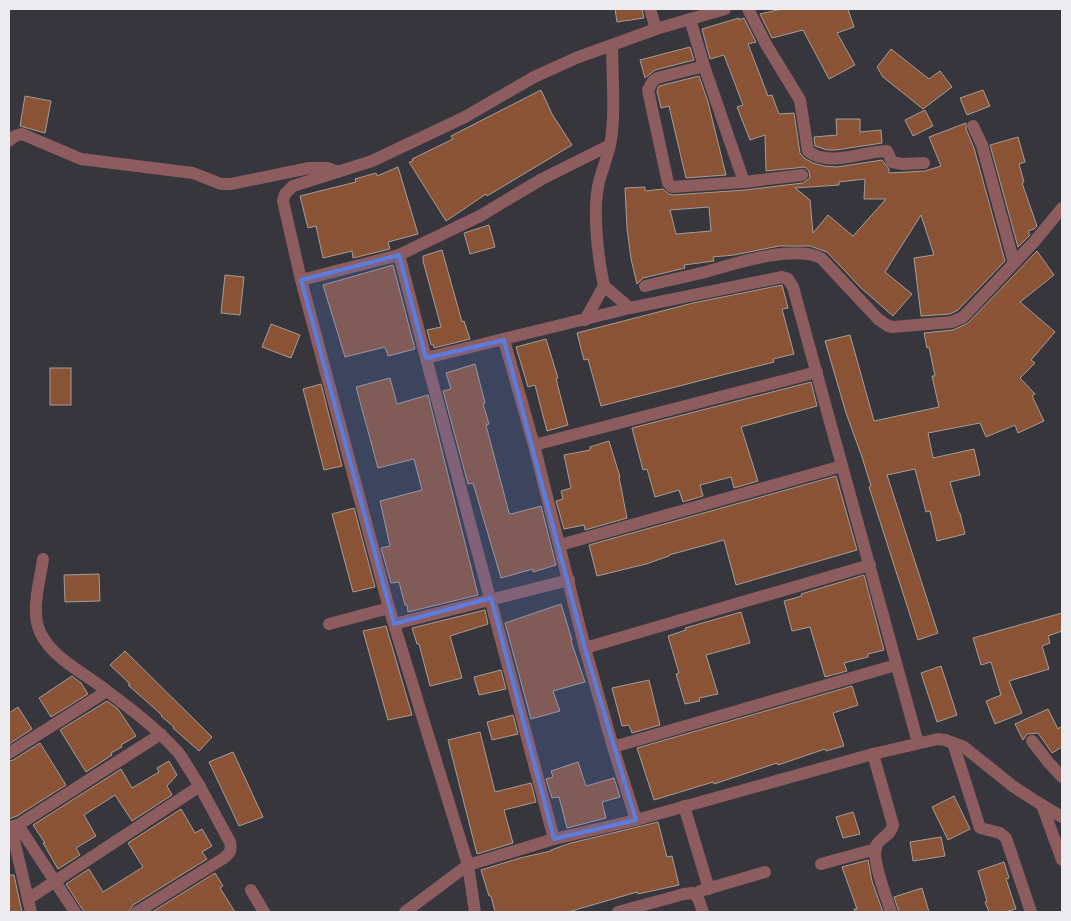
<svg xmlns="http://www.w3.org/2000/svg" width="1071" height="921" viewBox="0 0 1071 921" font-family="'Work Sans',sans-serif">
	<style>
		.building { fill: #8a5335; stroke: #a59d98; fill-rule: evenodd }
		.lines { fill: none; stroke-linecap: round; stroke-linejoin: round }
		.minor { stroke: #8d5c5e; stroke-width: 12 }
		.marked { fill: #5b7ddf; fill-opacity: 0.2; stroke: #5b7ddf; stroke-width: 4; stroke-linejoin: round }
	</style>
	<rect width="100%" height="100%" fill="#36363c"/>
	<!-- building -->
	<g class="building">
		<polygon points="615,9 642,9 644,18 617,22"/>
		<polygon points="782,9 848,9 854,27 837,33 855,65 829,79 803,30 772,38 760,14"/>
		<path d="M 739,18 L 739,20 L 744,18 L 756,42 L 748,44 L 768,96 L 772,95 L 779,114 L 794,113 L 800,153 L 804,158 L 813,163 L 824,166 L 837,167 L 882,160 L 889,169 L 889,173 L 925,171 L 941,166 L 929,137 L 966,123 L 966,129 L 974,148 L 1005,261 L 958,310 L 950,314 L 921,316 L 914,258 L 934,255 L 921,215 L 885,272 L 912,294 L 893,316 L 861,288 L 827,252 L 810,246 L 779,246 L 734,255 L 713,257 L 714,261 L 684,265 L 685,268 L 643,278 L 637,284 L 631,259 L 627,228 L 625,188 L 645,187 L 645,191 L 663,189 L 669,194 L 673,195 L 745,190 L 803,183 L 810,178 L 809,171 L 805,167 L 766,171 L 765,135 L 750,140 L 737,107 L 743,105 L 724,55 L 710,59 L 702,29 ZM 865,179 L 864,199 L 886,199 L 853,236 L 828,215 L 813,233 L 810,200 L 795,188 L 839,185 L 839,182 ZM 709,207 L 711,231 L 676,234 L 670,210 Z"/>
		<polygon points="690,47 694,60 655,70 645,78 640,60"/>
		<polygon points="891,49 929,79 940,71 952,87 923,109 883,77 877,67"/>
		<polygon points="699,76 708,102 726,175 686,178 669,106 661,108 657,91 659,86"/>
		<polygon points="541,90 552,114 572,145 487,196 486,194 446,221 409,162 413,161 412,159 453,139 451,136"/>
		<polygon points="983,90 990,106 967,115 960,98"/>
		<polygon points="25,96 51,101 45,133 20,126"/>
		<polygon points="925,110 933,126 913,136 905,120"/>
		<polygon points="836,119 860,119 860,132 881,130 882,143 836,150 827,150 815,146 814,137 837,135"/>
		<polygon points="1018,137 1025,162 1019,164 1024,182 1022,183 1037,226 1034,229 1028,231 1030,235 1018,247 990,145"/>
		<polygon points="398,167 418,234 388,242 390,249 353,258 352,251 323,258 316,226 308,228 300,196 356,182 355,179 376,173 377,176"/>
		<polygon points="489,225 495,247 470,254 464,233"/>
		<polygon points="442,250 462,322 464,321 470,339 434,348 433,344 431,345 427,330 441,327 423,261 423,256"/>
		<polygon points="1037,251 1054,275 1020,302 1055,332 1031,360 1035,363 1020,378 1035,394 1032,396 1044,421 1018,433 1015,425 986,437 980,423 928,433 933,458 974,449 980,475 950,482 959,513 960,513 965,534 937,541 930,511 926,512 915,469 887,475 938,633 918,640 869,487 871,486 862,457 846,413 825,341 850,335 874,421 939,407 932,376 935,376 929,347 927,348 924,333 953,330 968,323"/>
		<polygon points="393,265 415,349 388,356 385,347 345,357 323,285"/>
		<polygon points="225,275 244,277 240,315 221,313"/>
		<polygon points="782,285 788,308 782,309 794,354 773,359 774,362 738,371 601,406 588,359 584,360 577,333 693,303"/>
		<polygon points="271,324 300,335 291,358 262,347"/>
		<polygon points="546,339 558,378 556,379 568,425 547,431 535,385 528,387 516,347"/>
		<polygon points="475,364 485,403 483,404 489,424 486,425 509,513 511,514 541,506 556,565 533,572 533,569 501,578 473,483 468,484 443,391 451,389 446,373"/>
		<rect x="50" y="368" width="21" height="37"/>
		<polygon points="390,378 397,404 428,395 478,595 408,612 407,605 405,605 399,582 391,583 381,548 390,546 380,501 422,490 414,459 378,468 356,387"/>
		<polygon points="811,382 817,406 741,427 758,481 734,488 731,477 700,485 703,496 683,502 679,490 655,497 647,469 643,470 632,428"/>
		<polygon points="321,384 342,466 324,470 303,389"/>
		<polygon points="609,441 620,477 619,477 627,518 585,530 584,525 564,529 556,501 563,499 561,491 571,488 564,455 590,450 590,447"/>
		<polygon points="836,476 857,550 736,585 724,540 669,555 669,556 646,564 597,576 589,545"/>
		<polygon points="354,508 375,587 353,592 332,514"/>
		<polygon points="99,574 100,601 65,602 64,575"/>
		<polygon points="864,575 884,650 868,654 868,657 844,663 847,671 825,677 810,627 792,631 784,601 802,596 801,594"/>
		<polygon points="561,604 572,640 571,641 585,682 553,691 560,711 531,719 505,623"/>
		<polygon points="485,610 488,624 450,636 462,678 430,686 419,644 417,644 412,628"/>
		<polygon points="741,612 750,643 706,655 718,694 699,698 700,701 685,704 676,674 679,673 668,636 686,630 685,628"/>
		<polygon points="1062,613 1062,631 1048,636 1050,643 1042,646 1049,669 1009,681 1022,713 995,724 986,701 1001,695 991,662 981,665 973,638"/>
		<polygon points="386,626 412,715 388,720 363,631"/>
		<polygon points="125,651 212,737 199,751 173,728 174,727 161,716 162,715 128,685 130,684 110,665"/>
		<polygon points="941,666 957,715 937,722 921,673"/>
		<polygon points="501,670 506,689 479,695 474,677"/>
		<polygon points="72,676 81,683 88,694 51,717 39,698"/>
		<polygon points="649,680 660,725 632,733 629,725 622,726 612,688"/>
		<polygon points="852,686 858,705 833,713 844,746 826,751 825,749 778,765 777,763 714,784 713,782 654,800 637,748"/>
		<polygon points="107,701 118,709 136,736 121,745 122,747 111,753 112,755 86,772 60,730"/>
		<polygon points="18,707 32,729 9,744 9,713"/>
		<polygon points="1048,709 1058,729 1062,726 1062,747 1052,753 1038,733 1027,734 1023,740 1015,724"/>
		<polygon points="513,715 518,734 492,740 487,722"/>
		<polygon points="480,732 495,792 531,783 536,802 504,810 513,843 477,854 448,740"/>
		<polygon points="40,743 66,785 17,816 9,819 9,761 13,760"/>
		<polygon points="233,752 263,817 239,826 209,762"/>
		<polygon points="169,761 177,775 167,786 172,795 132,821 115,795 84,815 96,836 76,848 80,855 58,869 43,843 45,843 33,825 121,769 132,788 159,772 157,768"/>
		<polygon points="578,762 586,786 614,778 620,797 602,802 606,818 567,828 559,797 552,798 546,779 553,777 551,771"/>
		<polygon points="954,796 970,829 948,840 932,807"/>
		<polygon points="181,809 195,833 202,829 212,846 202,852 207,859 133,905 129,912 84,912 66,884 89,869 103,892 143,867 128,843"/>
		<polygon points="853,812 860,834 843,838 836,817"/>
		<polygon points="658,822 667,857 672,856 679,885 638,894 637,892 568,912 495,912 491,896 489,896 481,870 520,858 551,851 551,850 571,843"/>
		<polygon points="941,837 945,856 913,861 910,842"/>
		<polygon points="868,860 872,881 883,912 855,912 854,909 857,909 842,867"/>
		<polygon points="1004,862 1009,878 1006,879 1016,909 1004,912 989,912 985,902 987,901 978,871"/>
		<polygon points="215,873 223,886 220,888 235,912 152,912"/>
		<polygon points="9,875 14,875 22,912 9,912"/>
		<polygon points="922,888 929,912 899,912 894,897"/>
	</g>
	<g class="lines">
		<!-- minor -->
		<g class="minor">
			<polyline points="650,9 656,29"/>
			<path d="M 748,9 L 767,46 L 800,100 L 808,151 C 829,168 863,151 887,151 L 892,162 L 903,164 L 924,163"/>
			<polyline points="690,19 704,66 744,182 672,187 668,183 648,90 653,81 657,78 704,66"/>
			<path d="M 612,45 C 612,76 616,115 610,145 C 607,158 602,170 599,182 C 592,211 598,257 604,286 L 630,308"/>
			<polyline points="973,126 982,145 1014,263"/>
			<polyline points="9,141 15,136 22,134 81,159 193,173 221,184 231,184 309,168 328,168 338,172"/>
			<polyline points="744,182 802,175"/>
			<polyline points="399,255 426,358 630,308 782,277 788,279 793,287 918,743"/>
			<polyline points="301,280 399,255 480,216 542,179 610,145"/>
			<path d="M 645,286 C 665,281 685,277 705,272 C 734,264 793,244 821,258 L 878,319 L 888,326 L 893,327 L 952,322 L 963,317 L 969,311 L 1034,242 L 1062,208"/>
			<polyline points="585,320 604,286"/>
			<polyline points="504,340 534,445 585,648 613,747 636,820"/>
			<polyline points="426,358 554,839"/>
			<polyline points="534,445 817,372"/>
			<polyline points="560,545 842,466"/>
			<path d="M 43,559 C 40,580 33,603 37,623 C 44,655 84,672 107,691 C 131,709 156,728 176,750 C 181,755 185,763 189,769 C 204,792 216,817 230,842 C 232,850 230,853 224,858 L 137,912"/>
			<polyline points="329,624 389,608"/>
			<polyline points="394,624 569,580"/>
			<polyline points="585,648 870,565"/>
			<polyline points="1032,741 1049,763 1062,777"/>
			<polyline points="953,743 980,828 1000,833 1006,838 1031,912"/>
			<polyline points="613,747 896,665"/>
			<polyline points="9,753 107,691"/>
			<path d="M 873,754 L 893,825 C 891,836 880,837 876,846 C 871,859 887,898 891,912"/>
			<polyline points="1042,805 1062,817"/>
			<polyline points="684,806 709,889"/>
			<polyline points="18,825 75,912"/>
			<polyline points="9,827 18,825 161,734"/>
			<polyline points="11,827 31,912"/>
			<polyline points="821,864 876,849"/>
			<polyline points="251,890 264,912"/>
			<polyline points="700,891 765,872"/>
			<polyline points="28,899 200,786"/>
			<polyline points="405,912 468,865 554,839 636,820 873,754 938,739 945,740 964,747 1014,787 1042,805 1062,860"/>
			<polyline points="475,912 468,865 389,608 301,280 283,201 285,194 293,186 372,161 465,117 534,77 576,58 656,29 725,9"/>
			<polyline points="618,912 684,894 693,893 698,898 703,912"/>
		</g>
	</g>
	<!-- marked area -->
	<path class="marked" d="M 399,255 L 426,358 L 504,340 L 585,648 L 636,820 L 554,839 L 491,598 L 394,624 L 301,280 Z"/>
	<!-- border -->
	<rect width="1071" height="921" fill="none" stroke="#ecebf0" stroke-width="20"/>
</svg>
